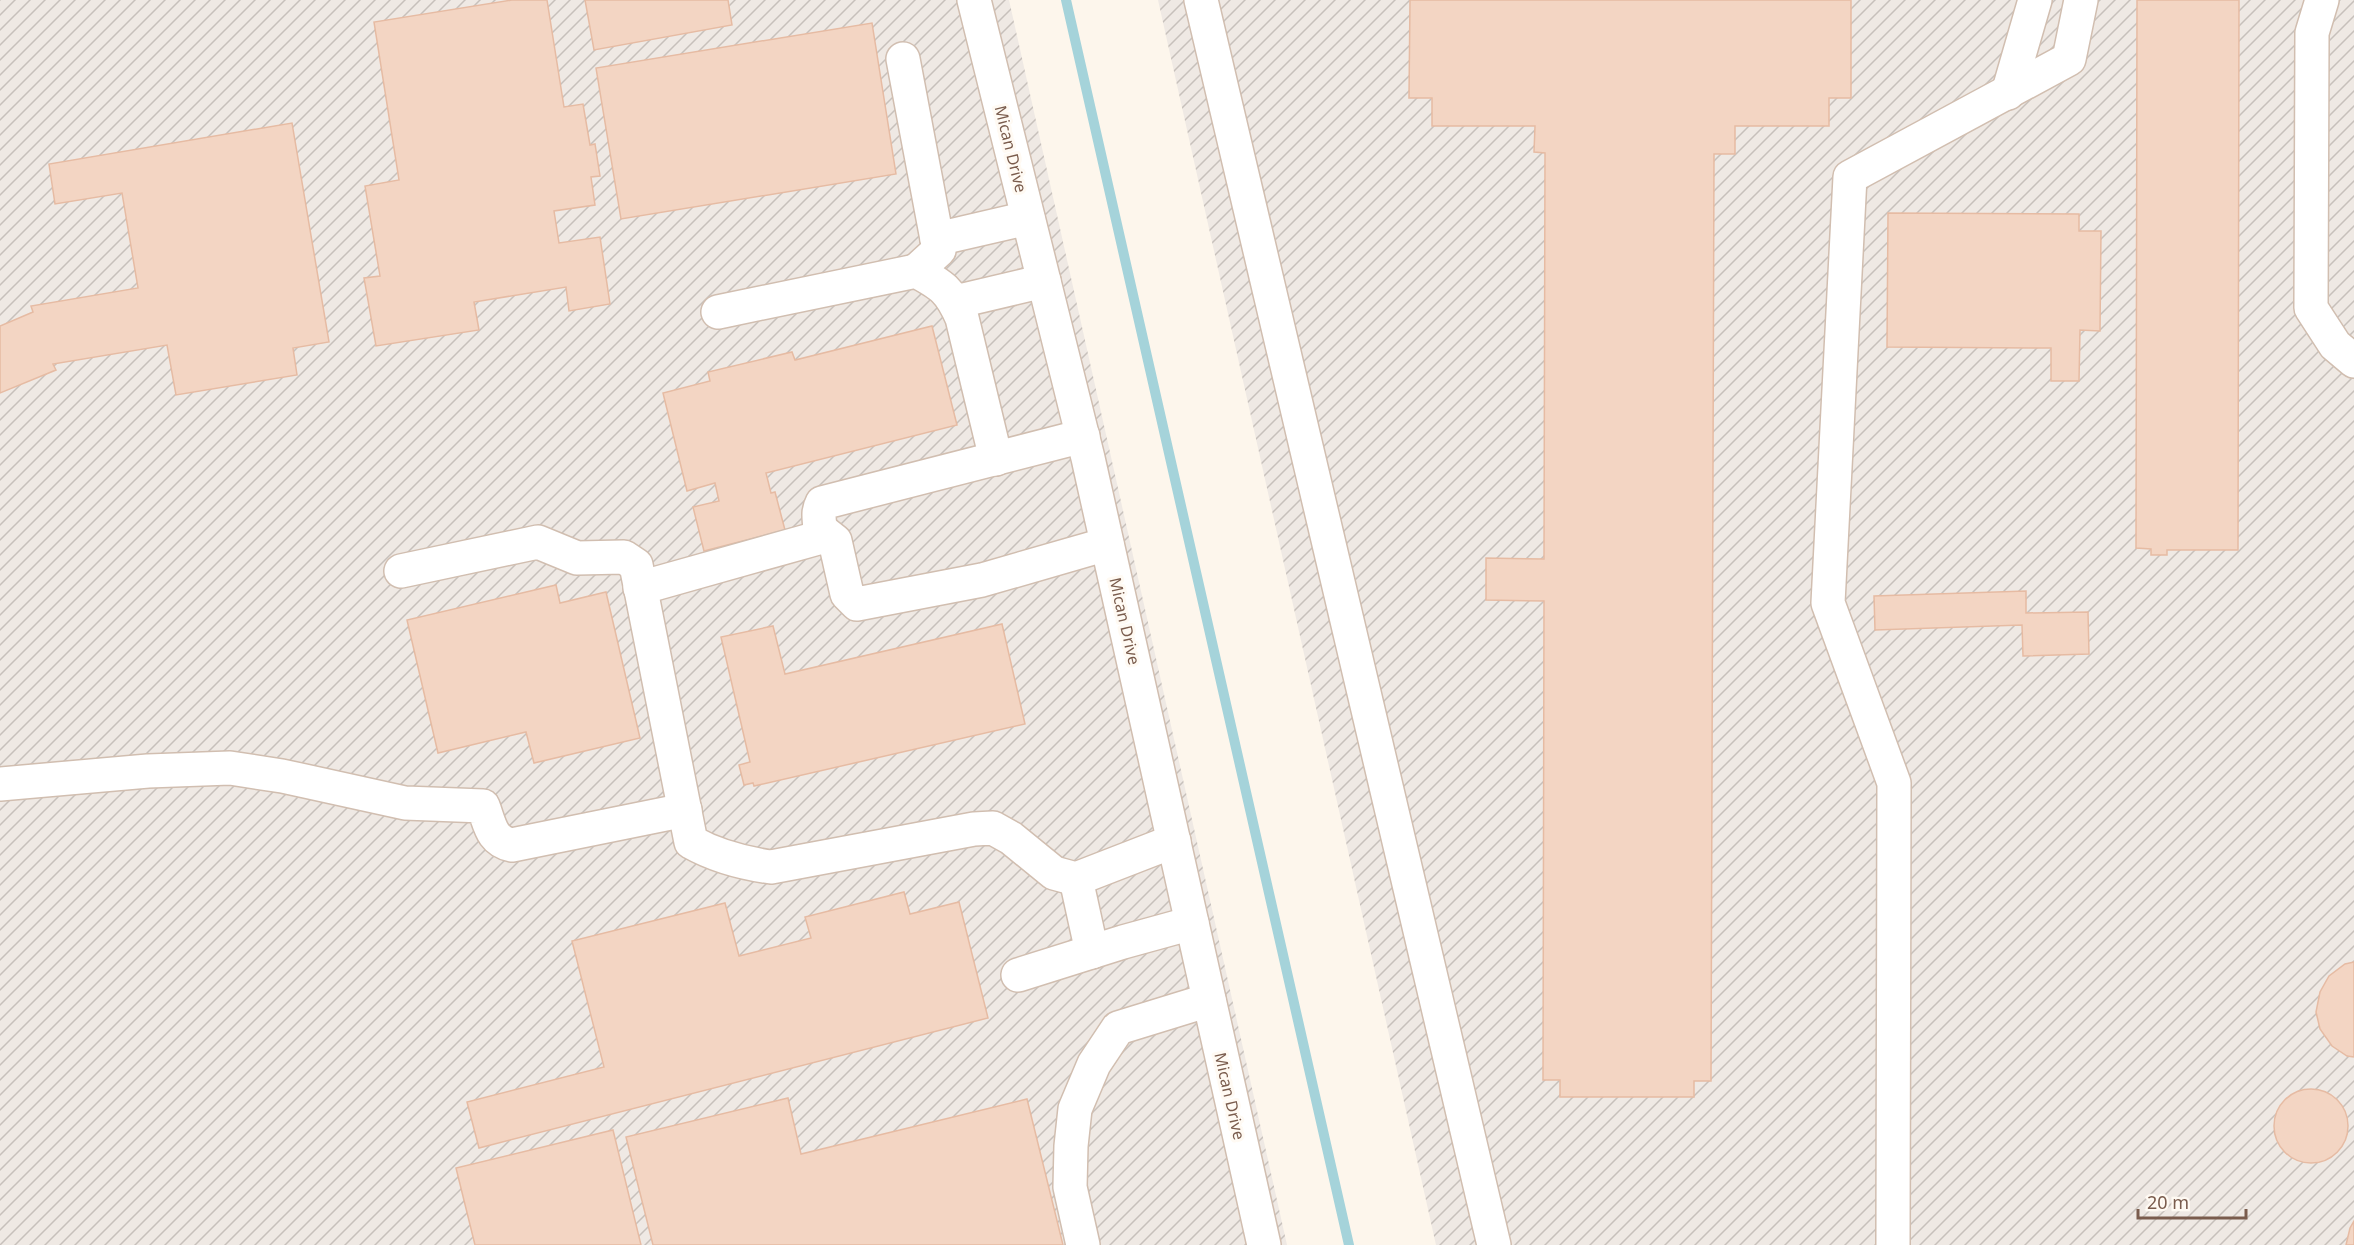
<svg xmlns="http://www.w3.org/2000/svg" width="2354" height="1245" viewBox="0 0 2354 1245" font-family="'Noto Sans',sans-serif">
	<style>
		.industrial { fill: url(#industrial-furrows) }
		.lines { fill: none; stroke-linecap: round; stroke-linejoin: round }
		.stream { stroke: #a5d3da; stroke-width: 10 }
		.building { fill: #f3d5c3; stroke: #e6bba3; stroke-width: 1.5 }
		.minor-casing { stroke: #d1beb0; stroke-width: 36 }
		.minor { stroke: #fff; stroke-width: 33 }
		.labels { text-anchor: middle; stroke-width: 6; stroke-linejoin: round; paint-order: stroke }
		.street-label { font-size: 16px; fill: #7a5c4d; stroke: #fffaf3 }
	</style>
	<defs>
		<pattern id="industrial-furrows" width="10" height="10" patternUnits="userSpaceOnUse" patternTransform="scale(1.5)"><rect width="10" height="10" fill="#efe9e4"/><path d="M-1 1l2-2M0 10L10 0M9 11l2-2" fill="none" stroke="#c7c0bb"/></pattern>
	</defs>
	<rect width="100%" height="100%" fill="#fdf6ec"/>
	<!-- industrial -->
	<g class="industrial">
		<polygon points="0,0 1009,0 1287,1245 0,1245"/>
		<polygon points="1158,0 2354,0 2354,1245 1436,1245"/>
	</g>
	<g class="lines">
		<!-- stream -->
		<polyline class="stream" points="1066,0 1349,1245"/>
	</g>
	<!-- building -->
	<g class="building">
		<polygon points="512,0 547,0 564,107 583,104 590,145 595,144 600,176 591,177 595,205 554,211 559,243 600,237 610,304 569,311 566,287 474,302 479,330 376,346 364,278 380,276 365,186 399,180 374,22"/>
		<polygon points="585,0 728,0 732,25 594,50"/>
		<polygon points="1410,0 1851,0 1851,98 1829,98 1829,126 1735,126 1735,154 1714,154 1711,1081 1694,1081 1694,1097 1560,1097 1560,1080 1543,1080 1544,601 1486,600 1486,558 1544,559 1545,153 1534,152 1535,126 1432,126 1432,98 1409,98"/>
		<polygon points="2137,0 2239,0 2238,550 2167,550 2167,555 2151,555 2151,549 2136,548"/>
		<polygon points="872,23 896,174 621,219 596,68"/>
		<polygon points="292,123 329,342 293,348 297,375 176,395 167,345 53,364 56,370 0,393 0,326 33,312 31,306 138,288 122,193 55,204 49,164"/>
		<polygon points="1888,213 2079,214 2079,231 2101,231 2100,331 2080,330 2079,381 2051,381 2051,348 1887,347"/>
		<polygon points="932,326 957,425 766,473 771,493 775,492 785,530 704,551 693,507 719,501 715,483 687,491 663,393 710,381 708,372 792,352 795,360"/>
		<polygon points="556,585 560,603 606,592 640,738 534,763 526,732 438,753 407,620"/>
		<polygon points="2026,591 2026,613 2088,612 2089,654 2023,656 2022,625 1875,630 1874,596"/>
		<polygon points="1002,624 1025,724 754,786 753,783 744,785 739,765 750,762 721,637 773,626 785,674"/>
		<polygon points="904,892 910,914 959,902 988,1018 479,1148 467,1102 604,1067 572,941 725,903 739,956 811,938 805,917"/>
		<polygon points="2354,962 2354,1057 2347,1056 2332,1046 2320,1029 2316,1012 2320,992 2329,976 2345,964"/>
		<circle cx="2311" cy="1126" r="37"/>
		<polygon points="788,1098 801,1154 1027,1099 1063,1245 653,1245 626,1137"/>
		<polygon points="613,1130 641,1245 475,1245 456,1168"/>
		<polygon points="2354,1221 2354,1245 2346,1245 2350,1228"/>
	</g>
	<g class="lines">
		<defs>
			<g id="minor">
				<polyline points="974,0 1088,458 1264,1245"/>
				<polyline points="1201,0 1494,1245"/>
				<polyline points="2322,0 2312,33 2311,308 2335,345 2354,361"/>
				<polyline points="903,59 939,250 916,271"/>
				<polyline points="2008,93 2035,0"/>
				<polyline points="937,239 1028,218"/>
				<polyline points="955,302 1044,281"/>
				<path d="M 718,312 L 916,271 C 942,285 950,290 962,318 L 996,459"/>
				<polyline points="821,530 835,541 847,594 857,604 982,580 1107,544"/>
				<path d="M 401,571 L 538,542 L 577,558 L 624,557 L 636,565 L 691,842 C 716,856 742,863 771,867 L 974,829 L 993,828 L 1011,838 L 1054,873 L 1076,879 L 1174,841"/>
				<path d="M 640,588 L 818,538 C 823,525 815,516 822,503 L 1083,436"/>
				<path d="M 0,784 L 148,771 L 230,768 L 282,776 L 405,803 L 483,806 C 490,824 491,841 512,845 L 685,810"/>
				<polyline points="1076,879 1092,952"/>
				<polyline points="1018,975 1123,942 1192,923"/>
				<polyline points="1083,1245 1070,1187 1071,1146 1075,1109 1094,1064 1118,1028 1209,1000"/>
				<polyline points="1893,1245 1894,783 1828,603 1850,177 2069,59 2081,0"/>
			</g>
		</defs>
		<!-- minor casing -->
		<use href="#minor" class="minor-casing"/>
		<!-- minor -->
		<use href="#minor" class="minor"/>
	</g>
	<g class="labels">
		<!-- street labels -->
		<g class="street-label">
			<text transform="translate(1011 149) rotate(76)" y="6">Mican Drive</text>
			<text transform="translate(1125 621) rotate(77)" y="6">Mican Drive</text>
			<text transform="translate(1230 1096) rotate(77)" y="6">Mican Drive</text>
		</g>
	</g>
	<!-- scale -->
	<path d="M2138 1209v9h108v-9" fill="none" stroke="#7a5c4d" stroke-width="3"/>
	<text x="2147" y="1209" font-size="18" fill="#7a5c4d" stroke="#fffaf3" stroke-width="4.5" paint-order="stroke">20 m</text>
</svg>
